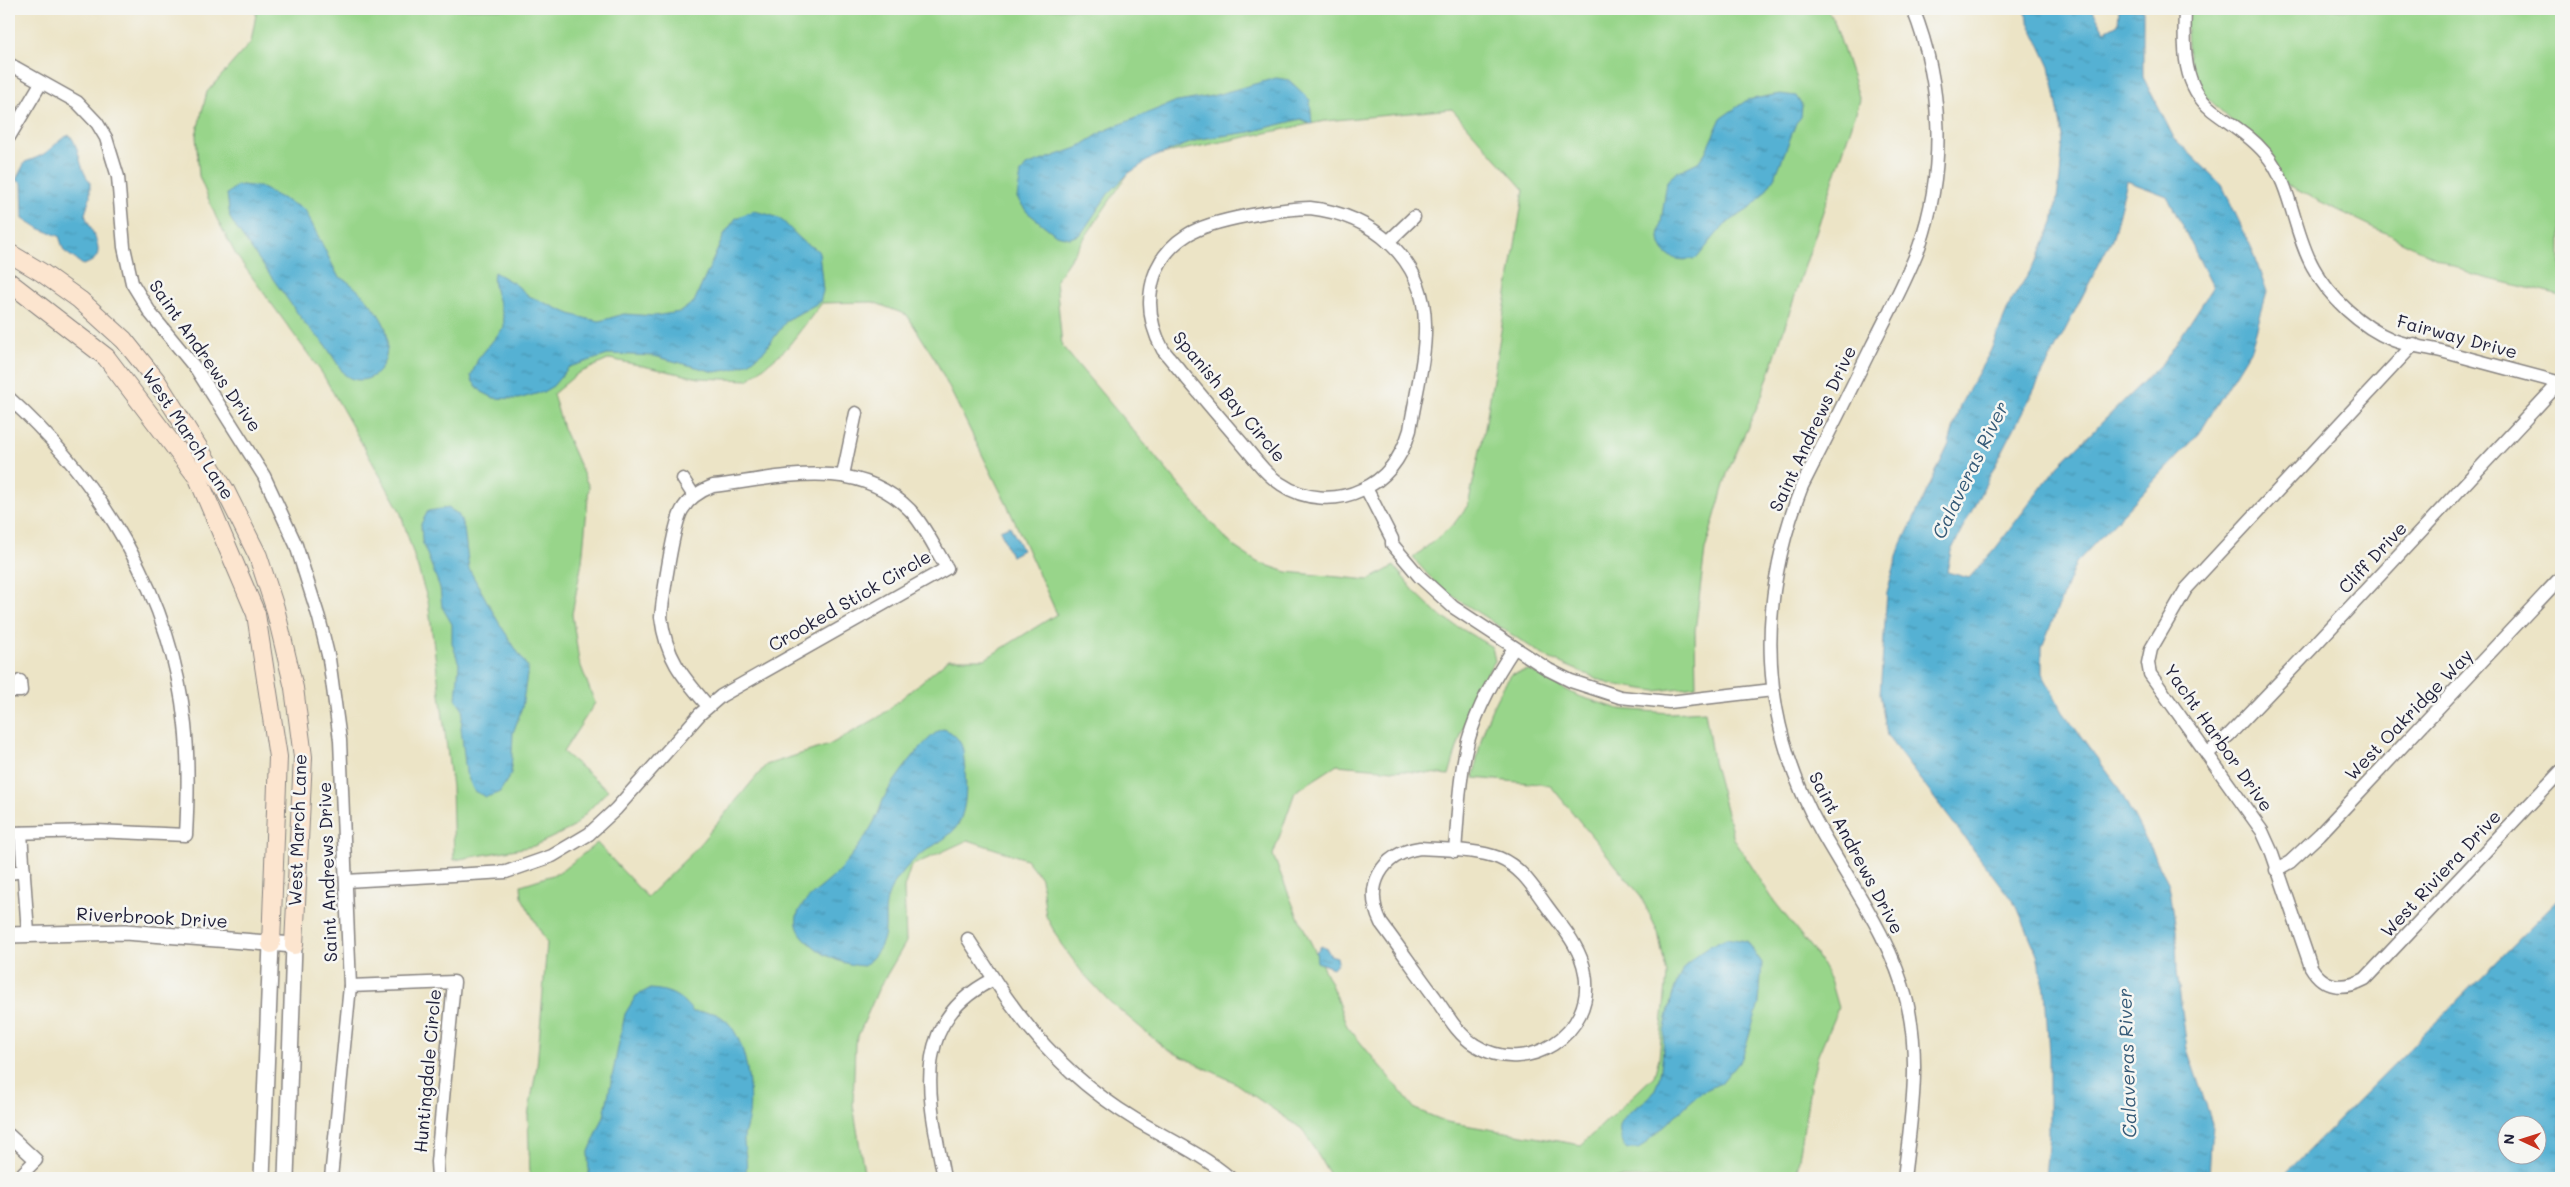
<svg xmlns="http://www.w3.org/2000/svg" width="2570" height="1187" viewBox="0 0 2570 1187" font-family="Mali,sans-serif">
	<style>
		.green { fill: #98d58a; stroke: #5d7c62 }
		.water { fill: url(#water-ripples); stroke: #3c6a87; fill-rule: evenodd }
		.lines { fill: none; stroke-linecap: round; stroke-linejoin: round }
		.minor-casing { stroke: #878380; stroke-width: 15 }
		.tertiary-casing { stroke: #878380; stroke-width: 18 }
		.secondary-casing { stroke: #878380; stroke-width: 20 }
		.minor { stroke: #fff; stroke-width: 12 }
		.tertiary { stroke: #fff; stroke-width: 15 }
		.secondary { stroke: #fce5cf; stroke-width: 18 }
		.labels { text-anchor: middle; stroke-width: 5; stroke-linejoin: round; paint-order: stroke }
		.street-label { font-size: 18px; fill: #22223b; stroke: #f6f6f2 }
		.water-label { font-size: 19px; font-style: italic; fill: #365b78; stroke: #f6f6f2 }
	</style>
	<defs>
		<pattern id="water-ripples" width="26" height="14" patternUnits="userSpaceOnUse" patternTransform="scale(1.25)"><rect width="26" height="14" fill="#55b1d3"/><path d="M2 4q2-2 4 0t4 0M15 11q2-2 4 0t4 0" fill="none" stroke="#4690ac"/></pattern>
	</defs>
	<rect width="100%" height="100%" fill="#f6f6f2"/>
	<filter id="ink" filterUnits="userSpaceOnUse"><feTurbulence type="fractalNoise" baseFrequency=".02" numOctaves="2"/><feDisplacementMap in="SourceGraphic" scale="10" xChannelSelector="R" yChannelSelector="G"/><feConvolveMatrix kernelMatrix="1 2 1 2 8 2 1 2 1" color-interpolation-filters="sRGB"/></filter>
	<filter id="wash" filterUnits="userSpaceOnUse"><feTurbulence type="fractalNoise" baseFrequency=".0096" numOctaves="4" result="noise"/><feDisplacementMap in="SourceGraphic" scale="20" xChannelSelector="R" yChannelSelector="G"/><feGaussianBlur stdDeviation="1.12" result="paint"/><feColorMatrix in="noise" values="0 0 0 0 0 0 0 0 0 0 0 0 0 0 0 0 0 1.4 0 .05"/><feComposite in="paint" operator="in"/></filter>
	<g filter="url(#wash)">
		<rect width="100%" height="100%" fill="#ece4c6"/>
		<!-- green -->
		<g class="green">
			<path d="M 257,9 L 996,9 L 1000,11 L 1011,9 L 1827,9 L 1834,21 L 1860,100 L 1761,398 L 1728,471 L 1705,550 L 1695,631 L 1696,686 L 1656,691 L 1610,684 L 1546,657 L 1439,587 L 1413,558 L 1453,525 L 1468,505 L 1485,428 L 1524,190 L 1452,109 L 1325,121 L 1147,157 L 1130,171 L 1056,280 L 1062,346 L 1208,519 L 1233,546 L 1257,562 L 1287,572 L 1369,580 L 1394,566 L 1415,592 L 1440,616 L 1492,647 L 1495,661 C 1471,696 1461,734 1449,775 L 1337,765 L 1295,792 L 1273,855 L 1295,910 L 1331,984 L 1347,1026 L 1415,1109 L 1447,1122 L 1581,1145 L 1654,1076 L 1659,1058 L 1667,975 L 1658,932 L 1640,895 L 1550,785 L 1474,778 C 1479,740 1489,705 1512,674 L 1529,670 L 1578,696 L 1619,709 L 1670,713 L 1705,711 L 1713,761 L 1734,839 L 1774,901 L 1815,953 L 1830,980 L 1838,1008 L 1818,1055 L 1811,1081 L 1796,1178 L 1332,1178 L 1302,1129 L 1232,1081 L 1166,1049 L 1109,1001 L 1082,972 L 1061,944 L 1046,916 L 1041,878 L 1026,859 L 968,840 L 911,866 L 904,888 L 906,942 L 878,990 L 855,1043 L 853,1105 L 865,1178 L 530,1178 L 528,1116 L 537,1066 L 547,943 L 522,898 L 521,885 L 559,873 L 597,843 L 647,897 L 692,853 L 766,765 L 829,745 L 879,717 L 949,659 L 985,659 L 1057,614 L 1008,507 L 935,359 L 907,315 L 873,302 L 822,303 L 786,349 L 748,380 L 699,378 L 610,359 L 577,374 L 553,394 L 563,428 L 589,487 L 582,562 L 572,614 L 579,661 L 595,703 L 563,752 L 608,790 L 572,828 L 534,846 L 454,860 L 452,787 L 428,601 L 400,511 L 322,373 L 236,255 L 216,217 L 199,176 L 196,135 L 207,92 L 251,42 Z"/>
			<polygon points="2185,9 2561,9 2561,296 2470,274 2280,182 2264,152 2191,82"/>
		</g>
		<!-- water -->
		<g class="water">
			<path d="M 2023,9 L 2092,9 L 2105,31 L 2118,24 L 2119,9 L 2143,9 L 2143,77 L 2174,138 L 2222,185 L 2253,251 L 2267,292 L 2251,349 L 2199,434 L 2076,563 L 2042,647 L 2042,673 L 2063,712 L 2117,785 L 2169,884 L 2176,929 L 2177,972 L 2187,1049 L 2212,1123 L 2209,1178 L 2045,1178 L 2049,1134 L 2049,1054 L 2045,990 L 2037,954 L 2017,907 L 1887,736 L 1880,694 L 1887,592 L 1899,550 L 1949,444 L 1960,405 L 1990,352 L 2011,301 L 2038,259 L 2053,223 L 2060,178 L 2063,137 L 2050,67 ZM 2127,181 L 2167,196 L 2213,287 L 2166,359 L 2056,468 L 1995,549 L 1969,578 L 1947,572 L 1951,551 L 2113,237 Z"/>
			<polygon points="1276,78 1289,80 1310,100 1312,124 1301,119 1250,132 1200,139 1152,158 1129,173 1108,194 1081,234 1070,238 1056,235 1027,212 1017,198 1021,173 1026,166 1077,148 1104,131 1172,103 1212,96"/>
			<path d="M 1780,94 L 1796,96 L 1802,106 L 1801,117 L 1796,123 L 1776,175 L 1762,196 L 1749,209 L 1724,225 L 1697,258 C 1679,263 1660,258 1659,237 L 1667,181 L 1677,172 L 1698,162 L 1705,153 L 1721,118 L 1747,100 Z"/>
			<path d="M 70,135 C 81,150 78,167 90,182 L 90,197 L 85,214 C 90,232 113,257 83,265 L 64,251 L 59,236 L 40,229 L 23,218 L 22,183 L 16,180 L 25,162 C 33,159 43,156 50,149 C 58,143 60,138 70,135 Z"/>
			<path d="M 242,185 L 260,187 L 305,210 L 338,276 C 355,283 385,316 387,334 C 388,344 387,360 381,368 C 373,381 355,384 344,374 L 324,343 L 306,325 L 237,229 L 230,218 L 227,194 L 236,186 Z"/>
			<path d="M 753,211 C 788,218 779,220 803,241 C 808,246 814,246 819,252 L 823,291 L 820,302 L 787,320 L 765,350 L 750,362 L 734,369 L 715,372 L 654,356 L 611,354 L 569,367 L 553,386 L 543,392 L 518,399 L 494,398 L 482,392 L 473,382 L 471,376 L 478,359 L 504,327 C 505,309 490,290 494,272 L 515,284 L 529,296 L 570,314 L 588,319 L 600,321 L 624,314 L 654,316 L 680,312 L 694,302 L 725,233 L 736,218 Z"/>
			<polygon points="448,508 458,514 464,528 469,569 499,623 528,668 522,708 513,733 511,774 499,793 486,797 474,791 466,773 461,728 463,709 456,699 459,664 452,643 452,624 442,607 440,588 422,541 421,524 428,511"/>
			<polygon points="1010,526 1022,550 1011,556 1000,530"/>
			<path d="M 943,729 C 953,731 961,741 963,750 C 965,773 969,796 961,818 C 955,837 931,845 916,858 C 907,866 898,877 892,887 C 875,918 900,935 864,966 C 846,965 826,958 812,945 C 802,937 793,927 798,913 C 804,898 822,888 833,877 C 847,862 864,841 874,822 C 879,814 881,803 886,794 C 895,779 928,733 943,729 Z"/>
			<path d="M 2561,896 L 2561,1178 L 2281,1178 ZM 2538,1124 L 2538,1154 L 2508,1154 L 2508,1124 Z"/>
			<path d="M 1726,938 L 1747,941 L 1762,963 L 1759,1004 L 1742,1058 L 1721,1083 L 1701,1092 L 1639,1149 L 1627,1149 C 1603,1113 1645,1110 1655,1089 C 1663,1073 1662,1054 1664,1037 C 1664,1030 1666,1024 1667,1018 C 1676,975 1684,956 1726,938 Z"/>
			<polygon points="1321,946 1327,949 1330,955 1337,957 1338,962 1333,968 1317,962 1316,952"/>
			<path d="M 649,989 C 670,990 681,996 693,1012 C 700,1013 710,1011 716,1014 C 746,1026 752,1087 749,1115 C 748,1122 745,1130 744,1137 C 743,1150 751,1168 743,1178 L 589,1178 L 588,1154 L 604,1116 L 625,1014 L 636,996 Z"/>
		</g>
	</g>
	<g filter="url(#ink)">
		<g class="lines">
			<defs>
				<g id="minor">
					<path d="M 2185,9 C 2184,45 2181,85 2212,110 C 2230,124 2250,135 2265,153 C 2292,184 2293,232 2313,267 C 2329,297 2361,327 2393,340 C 2408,346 2425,347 2441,351 C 2481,362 2521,372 2561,383"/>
					<polyline points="9,64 77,102 97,123 106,138 118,177 124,247 132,283 151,314 197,370 264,476 296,545 319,618 329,659 340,740 350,986 331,1178"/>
					<polyline points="9,137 41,83"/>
					<path d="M 1310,208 C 1372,215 1424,258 1425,324 C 1426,359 1415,396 1410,430 C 1402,457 1387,479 1361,490 C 1336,502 1304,500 1281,484 C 1264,473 1252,455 1239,440 C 1213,410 1188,380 1163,350 C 1141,310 1146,261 1187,235 C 1212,219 1280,209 1310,208 Z"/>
					<polyline points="1388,242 1414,217"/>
					<path d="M 2414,344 L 2186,589 L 2151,649 L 2148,663 L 2150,674 L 2262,831 L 2272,853 L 2311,967 C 2324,989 2344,990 2365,979 L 2561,771"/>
					<path d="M 9,398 C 103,483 172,597 185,725 C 189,762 188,798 186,835 L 96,831 L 9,833"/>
					<polyline points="843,475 856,413"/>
					<polyline points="683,479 694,496"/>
					<polyline points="1366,488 1392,539 1392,544 1419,576 1453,607 1549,670 1571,681 1620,697 1669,702 1773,690"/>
					<polyline points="9,691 21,691 20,681"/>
					<polyline points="2207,754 2229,735 2311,649 2560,382"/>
					<polyline points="21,833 28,933"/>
					<path d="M 1420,848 C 1445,850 1475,849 1499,858 C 1521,867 1533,887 1546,905 C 1561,926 1581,947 1585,973 C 1596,1034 1526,1078 1475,1045 C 1457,1034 1446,1013 1434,996 C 1416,972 1399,947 1381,923 C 1363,886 1381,854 1420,848 Z"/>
					<path d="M 1455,851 C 1458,815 1459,776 1468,741 C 1478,706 1495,677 1514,648"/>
					<polyline points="2276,870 2290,862 2320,834 2561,577"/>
					<polyline points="9,873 24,871"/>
					<path d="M 346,881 L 506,872 L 552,856 L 589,834 L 616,809 L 700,714 L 721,696 L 947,568 C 935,549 925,526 910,510 C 856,455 780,478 713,486 C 700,491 689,498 682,510 C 673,526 663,596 661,617 C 666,658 682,676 708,706"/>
					<polyline points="968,939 994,979"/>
					<polyline points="350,986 454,982 437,1162 438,1178"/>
					<polyline points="9,1135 36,1160 18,1178"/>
					<path d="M 944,1178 C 930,1101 906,1023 994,979 C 1031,1037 1076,1084 1136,1120 C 1168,1139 1202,1154 1230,1178"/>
					<path d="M 1904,1178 C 1911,1119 1921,1061 1907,1002 C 1892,940 1852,886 1821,831 C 1759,720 1756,603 1802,486 C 1826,439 1849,393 1872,346 C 1888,314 1906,281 1919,247 C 1946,170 1943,84 1913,9"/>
				</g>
				<g id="tertiary">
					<polyline points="9,935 125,932 294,945 286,1178"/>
					<polyline points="262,1178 271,944"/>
				</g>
				<g id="secondary">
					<polyline points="9,253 41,272 80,300 124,340 156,380 225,490 258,556 275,608 294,688 303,757 294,945"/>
					<polyline points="9,282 106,357 198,478 256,614 278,757 271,944"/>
				</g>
			</defs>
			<!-- minor casing -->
			<use href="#minor" class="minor-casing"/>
			<!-- tertiary casing -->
			<use href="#tertiary" class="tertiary-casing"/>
			<!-- secondary casing -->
			<use href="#secondary" class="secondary-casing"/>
			<!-- minor -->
			<use href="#minor" class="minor"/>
			<!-- tertiary -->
			<use href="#tertiary" class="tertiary"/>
			<!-- secondary -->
			<use href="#secondary" class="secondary"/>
		</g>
	</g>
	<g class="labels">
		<!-- street labels -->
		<g class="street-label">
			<text transform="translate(2457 337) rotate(15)" y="6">Fairway Drive</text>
			<text transform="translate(205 356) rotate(55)" y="6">Saint Andrews Drive</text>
			<text transform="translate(1229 397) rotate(50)" y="6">Spanish Bay Circle</text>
			<text transform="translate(1813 429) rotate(-65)" y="6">Saint Andrews Drive</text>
			<text transform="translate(188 434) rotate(57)" y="6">West March Lane</text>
			<text transform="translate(2373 558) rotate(-47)" y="6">Cliff Drive</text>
			<text transform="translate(850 601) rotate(-30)" y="6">Crooked Stick Circle</text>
			<text transform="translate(2409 715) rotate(-46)" y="6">West Oakridge Way</text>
			<text transform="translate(2218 738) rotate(55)" y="6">Yacht Harbor Drive</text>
			<text transform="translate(298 830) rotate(-88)" y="6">West March Lane</text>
			<text transform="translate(1856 853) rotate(62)" y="6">Saint Andrews Drive</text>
			<text transform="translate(328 872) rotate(-92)" y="6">Saint Andrews Drive</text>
			<text transform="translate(2441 874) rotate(-47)" y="6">West Riviera Drive</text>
			<text transform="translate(152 918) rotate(3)" y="6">Riverbrook Drive</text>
			<text transform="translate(428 1071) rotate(-85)" y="6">Huntingdale Circle</text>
		</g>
		<!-- water labels -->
		<g class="water-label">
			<text transform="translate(1970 470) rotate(-64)" y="7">Calaveras River</text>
			<text transform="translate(2127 1063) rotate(-92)" y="7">Calaveras River</text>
		</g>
	</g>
	<!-- margin -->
	<rect width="2570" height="1187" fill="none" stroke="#f6f6f2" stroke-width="30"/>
	<!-- north arrow -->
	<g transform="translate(2522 1140) rotate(274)"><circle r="24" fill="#f6f6f2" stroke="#a1a1a9"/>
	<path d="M0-4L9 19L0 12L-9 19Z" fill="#c8321e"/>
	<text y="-8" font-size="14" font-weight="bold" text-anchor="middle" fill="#22223b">N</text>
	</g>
</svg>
